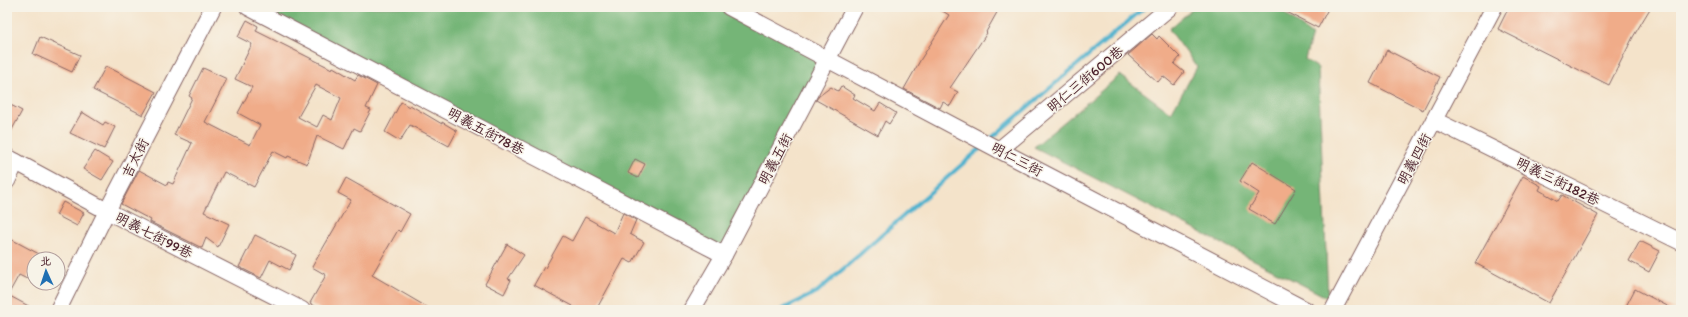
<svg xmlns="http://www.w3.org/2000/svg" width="1688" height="317" viewBox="0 0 1688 317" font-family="Itim,'LXGW WenKai TC',sans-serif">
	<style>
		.forest { fill: #74b577; stroke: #5f6a51 }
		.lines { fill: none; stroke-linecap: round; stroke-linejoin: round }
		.stream { stroke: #4fb2ce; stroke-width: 4 }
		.building { fill: #f0ac89; fill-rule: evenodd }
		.street-casing { stroke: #866463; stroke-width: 18 }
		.street { stroke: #fff; stroke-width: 16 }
		.labels { text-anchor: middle; stroke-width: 3; stroke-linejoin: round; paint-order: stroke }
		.street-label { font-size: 14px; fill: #4a1f2b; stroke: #f7f3e8 }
	</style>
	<rect width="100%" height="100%" fill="#f7f3e8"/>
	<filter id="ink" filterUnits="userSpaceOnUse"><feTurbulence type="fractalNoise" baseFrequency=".025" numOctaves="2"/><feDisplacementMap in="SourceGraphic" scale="8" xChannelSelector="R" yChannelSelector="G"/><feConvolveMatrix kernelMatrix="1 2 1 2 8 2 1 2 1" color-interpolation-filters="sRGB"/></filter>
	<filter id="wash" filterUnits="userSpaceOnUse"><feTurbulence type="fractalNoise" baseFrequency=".012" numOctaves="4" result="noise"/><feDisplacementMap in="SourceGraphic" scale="16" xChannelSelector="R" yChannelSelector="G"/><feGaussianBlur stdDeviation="0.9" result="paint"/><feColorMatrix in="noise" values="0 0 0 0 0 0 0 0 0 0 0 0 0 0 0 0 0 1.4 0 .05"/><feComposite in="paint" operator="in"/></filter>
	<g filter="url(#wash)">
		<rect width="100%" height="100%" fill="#f4e3ca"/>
		<!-- forest -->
		<g class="forest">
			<polygon points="259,7 720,7 822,60 723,250"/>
			<polygon points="1195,7 1282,7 1280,10 1312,35 1305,59 1318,68 1328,298 1034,147 1120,75 1171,113 1197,67 1169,29"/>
		</g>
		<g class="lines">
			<!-- stream -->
			<g class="stream">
				<polyline points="988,141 1145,7"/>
				<polyline points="781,310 817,292 983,146"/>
			</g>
		</g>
		<g id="blocks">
			<!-- building -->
			<g class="building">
				<polygon points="936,7 1000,7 986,32 987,33 950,88 958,92 950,106 943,102 940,108 904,89 921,59 949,15"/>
				<polygon points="1277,7 1329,7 1318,28"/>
				<polygon points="1509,7 1651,7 1633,37 1609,85 1498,29"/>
				<path d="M 247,20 L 258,26 L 256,31 L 332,69 L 333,67 L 355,80 L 358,75 L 377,85 L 366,108 L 371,110 L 360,131 L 354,128 L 344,149 L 317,136 L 307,164 L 288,156 L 287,158 L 273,151 L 254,187 L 224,172 L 204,212 L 229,224 L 218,247 L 206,238 L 202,248 L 150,222 L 151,220 L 121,204 L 139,170 L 167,185 L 168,182 L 173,184 L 192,143 L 174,135 L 192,98 L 189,96 L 203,68 L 227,79 L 205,122 L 250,145 L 260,125 L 238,113 L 252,87 L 235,79 L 252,44 L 238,37 ZM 316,85 L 341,98 L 332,120 L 323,115 L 317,127 L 298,117 Z"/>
				<polygon points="1152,34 1157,39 1159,36 1180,57 1174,64 1184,72 1174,85 1163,76 1158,82 1128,55"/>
				<polygon points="40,37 80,55 72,72 33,54"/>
				<polygon points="1387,50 1440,77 1423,110 1370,83"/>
				<polygon points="106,66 156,92 143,115 93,90"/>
				<polygon points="841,86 855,95 853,98 875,111 880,103 896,113 889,124 885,121 878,135 816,100 819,96 831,87 838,91"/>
				<polygon points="401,102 409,107 410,105 442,124 442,122 457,131 449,146 410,125 400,141 385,132"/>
				<polygon points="7,103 22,111 7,139"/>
				<polygon points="82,112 103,125 105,122 115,127 104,149 70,133"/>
				<polygon points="95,151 113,162 102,180 83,169"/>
				<polygon points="635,159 645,164 638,178 628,173"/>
				<polygon points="1252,162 1296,189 1275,224 1249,209 1259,193 1240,181"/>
				<polygon points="1523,176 1541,186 1539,190 1558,201 1562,195 1598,215 1549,303 1475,263"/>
				<polygon points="346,178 410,214 400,232 398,230 372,275 432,310 321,310 310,303 326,275 312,267 351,200 338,193"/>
				<polygon points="63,202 84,213 77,226 56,215"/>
				<polygon points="623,213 636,220 630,234 644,242 632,263 624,259 596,310 571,310 573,306 534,285 544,267 545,268 563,236 572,241 585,217 614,233"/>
				<polygon points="255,235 296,255 289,270 270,260 261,278 239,267"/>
				<polygon points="7,237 39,254 37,259 34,259 34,264 27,279 19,275 8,295 36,310 7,310"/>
				<polygon points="1640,241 1660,251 1649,272 1629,261"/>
				<polygon points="507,244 524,255 508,279 511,280 504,294 485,284"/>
				<polygon points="1635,289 1675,310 1624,310"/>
			</g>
		</g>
	</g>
	<g filter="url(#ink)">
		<use href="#blocks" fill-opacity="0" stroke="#866463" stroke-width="1"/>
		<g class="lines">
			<defs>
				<g id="street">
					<polyline points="248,7 724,255"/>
					<polyline points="729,7 999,150 1306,310"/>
					<polyline points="1434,120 1681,242"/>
					<polyline points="999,150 1170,7"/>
					<polyline points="7,157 107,211 302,310"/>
					<polyline points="7,181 16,162"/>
					<polyline points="58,310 107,211 213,7"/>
					<polyline points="692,310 724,255 855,7"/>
					<polyline points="1333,310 1494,7"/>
				</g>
			</defs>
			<!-- street casing -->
			<use href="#street" class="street-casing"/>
			<!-- street -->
			<use href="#street" class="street"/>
		</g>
	</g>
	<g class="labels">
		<!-- street labels -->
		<g class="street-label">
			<text transform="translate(1085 79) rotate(-40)" y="5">明仁三街600巷</text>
			<text transform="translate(486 131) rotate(28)" y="5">明義五街78巷</text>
			<text transform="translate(135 158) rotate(-63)" y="5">吉太街</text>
			<text transform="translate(775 159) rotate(-62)" y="5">明義五街</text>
			<text transform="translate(1017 159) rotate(28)" y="5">明仁三街</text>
			<text transform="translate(1414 159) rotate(-62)" y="5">明義四街</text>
			<text transform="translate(1558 181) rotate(26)" y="5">明義三街182巷</text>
			<text transform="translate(154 235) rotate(27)" y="5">明義七街99巷</text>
		</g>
	</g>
	<!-- margin -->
	<rect width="1688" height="317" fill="none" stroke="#f7f3e8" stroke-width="24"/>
	<!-- north arrow -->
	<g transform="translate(46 271) rotate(357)"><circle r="19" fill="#f7f3e8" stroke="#b29e9c"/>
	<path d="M0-3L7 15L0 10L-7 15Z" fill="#1f6fb2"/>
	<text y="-6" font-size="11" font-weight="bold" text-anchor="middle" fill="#4a1f2b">北</text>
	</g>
</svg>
